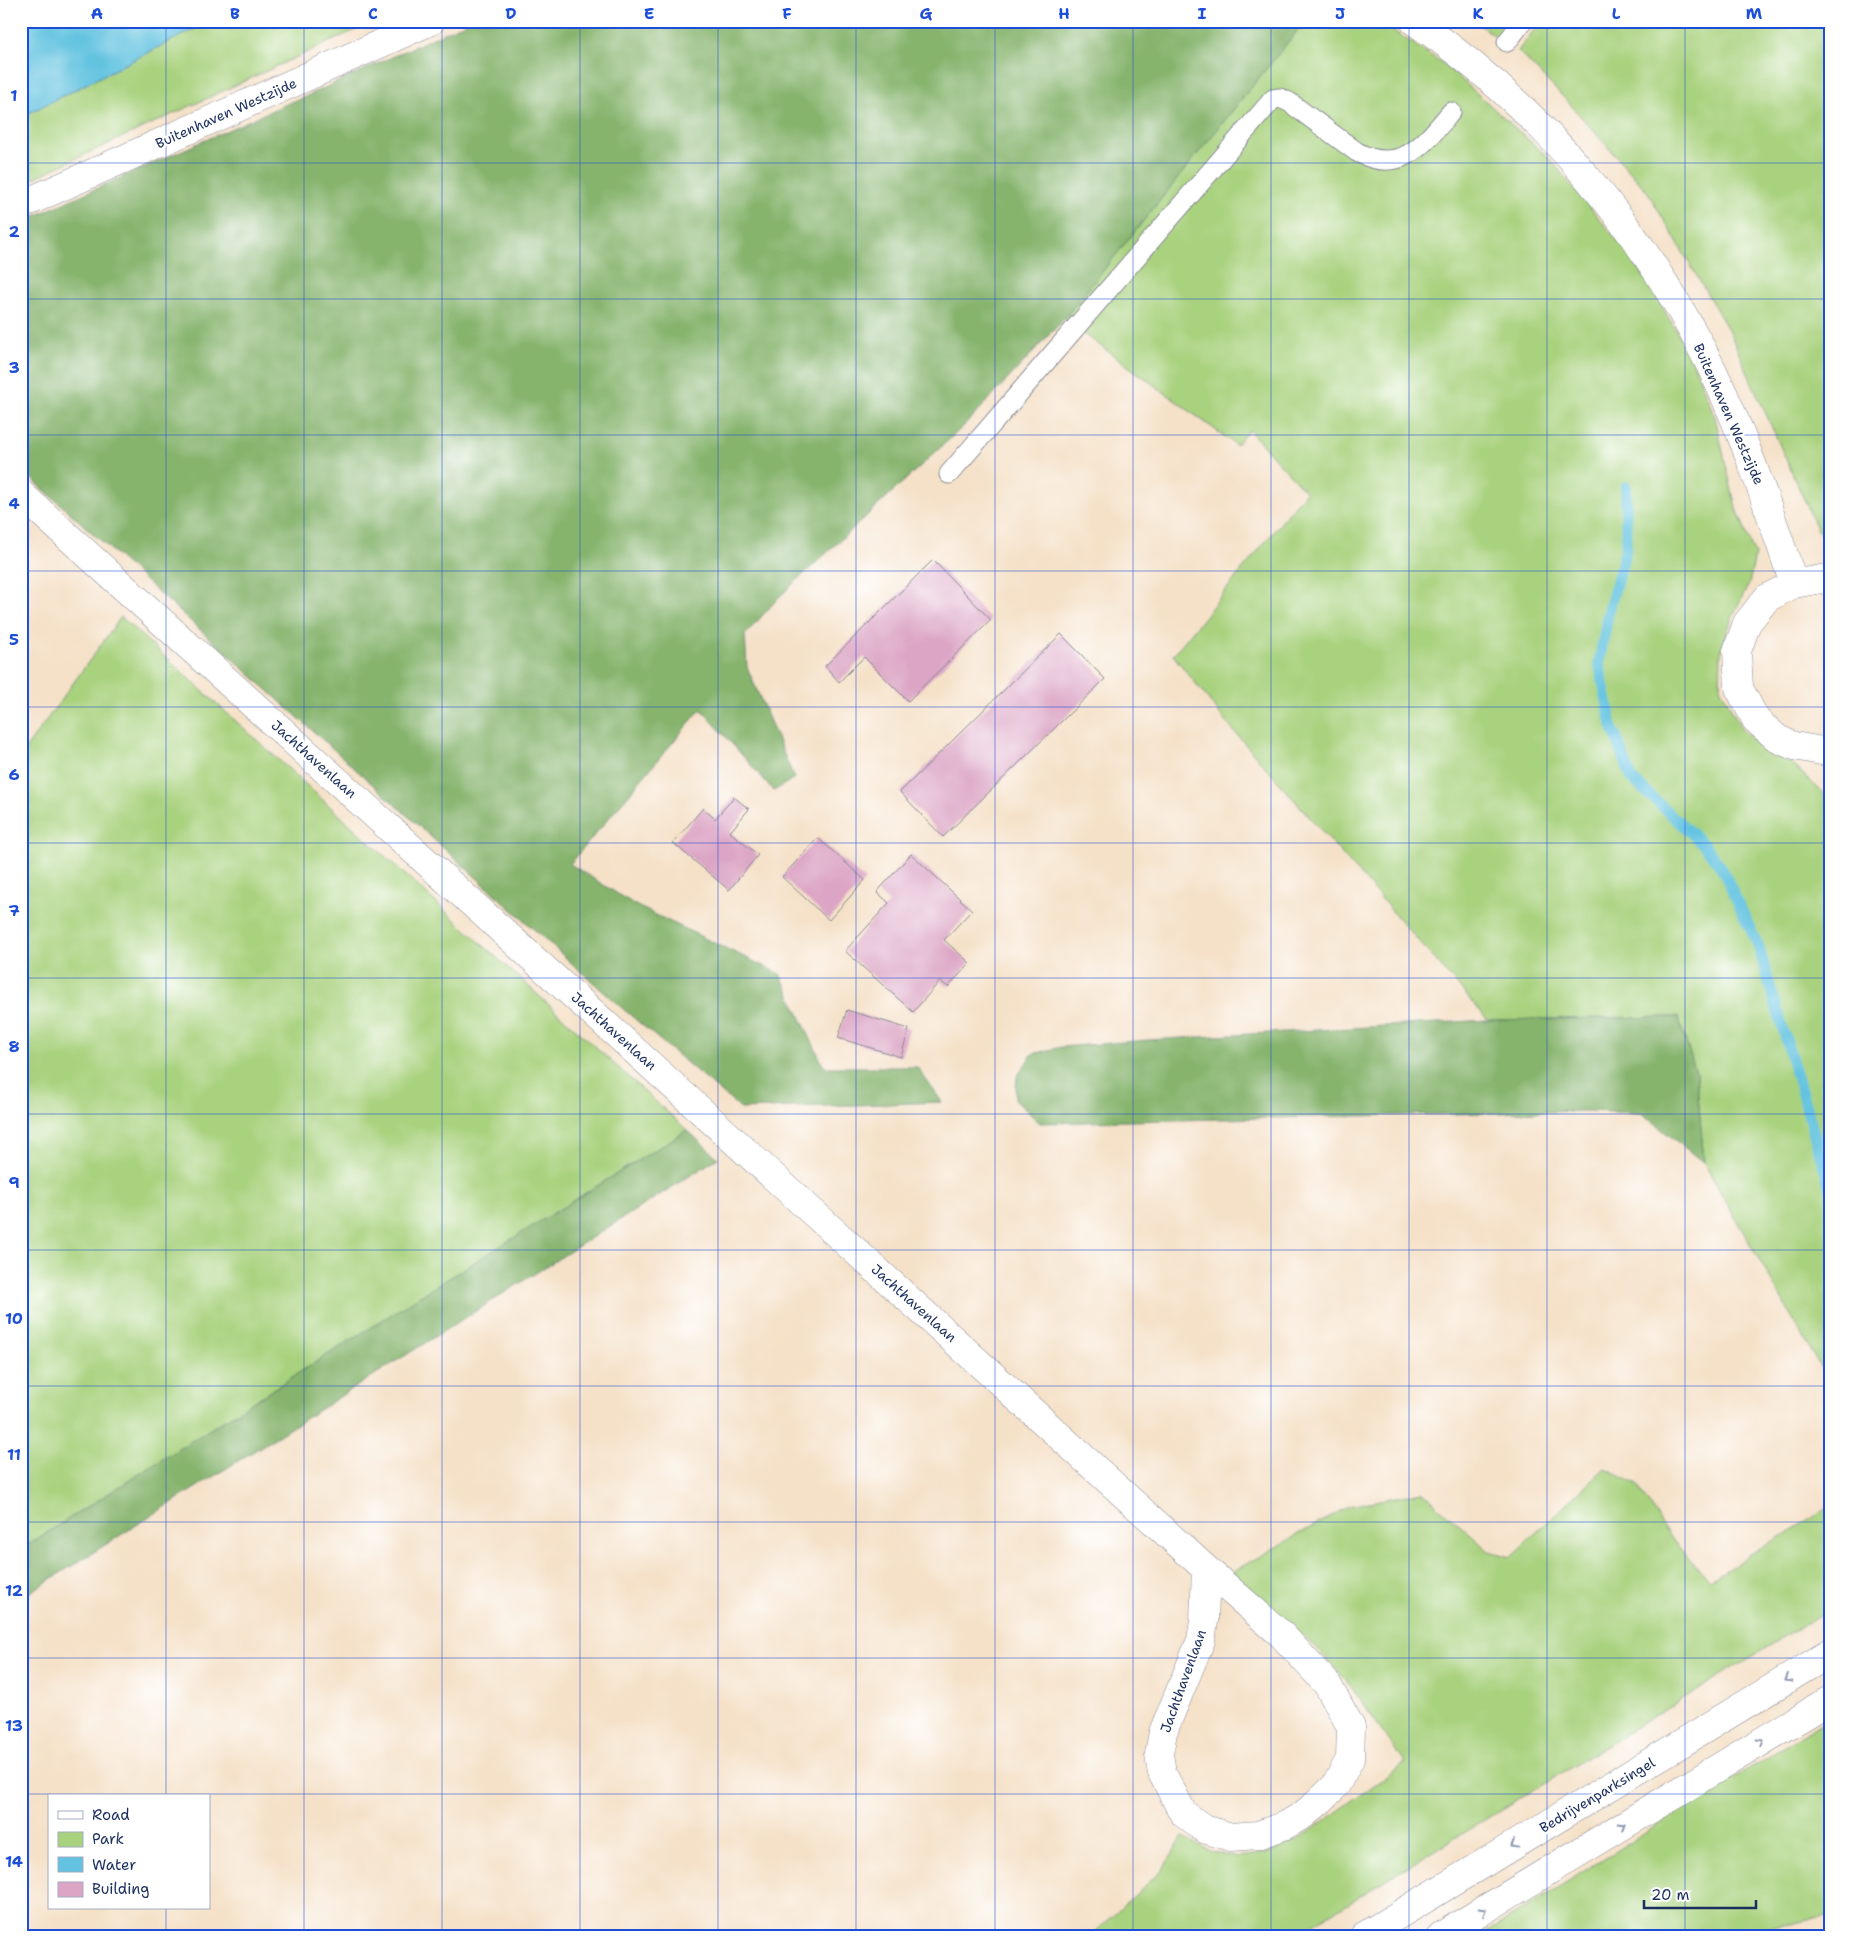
<svg xmlns="http://www.w3.org/2000/svg" width="1851" height="1957" viewBox="0 0 1851 1957" font-family="'Shantell Sans',sans-serif">
	<style>
		.green { fill: #a9d27e; stroke: #62806e }
		.forest { fill: #86b46d; stroke: #507266 }
		.water { fill: #62c2e0; stroke: #3e789f }
		.lines { fill: none; stroke-linecap: round; stroke-linejoin: round }
		.stream { stroke: #62c2e0; stroke-width: 11 }
		.building { fill: #dca5c5 }
		.service-casing { stroke: #888893; stroke-width: 21 }
		.minor-casing { stroke: #888893; stroke-width: 29 }
		.primary-casing { stroke: #888893; stroke-width: 29 }
		.trunk-casing { stroke: #888893; stroke-width: 29 }
		.service { stroke: #fff; stroke-width: 19 }
		.minor { stroke: #fff; stroke-width: 28 }
		.primary { stroke: #fff; stroke-width: 28 }
		.trunk { stroke: #fff; stroke-width: 28 }
		.oneway { stroke: #8d97ae }
		.grid { fill: none; stroke: #1d4ed8; stroke-width: 1; stroke-opacity: 0.55 }
		.labels { text-anchor: middle; stroke-width: 5; stroke-linejoin: round; paint-order: stroke }
		.street-label { font-size: 14px; fill: #1b2f5e; stroke: #fff }
		.neatline { fill: none; stroke: #1d4ed8; stroke-width: 2 }
		.grid-label { font-size: 16px; text-anchor: middle; font-weight: bold; fill: #1d4ed8 }
	</style>
	<rect width="100%" height="100%" fill="#fff"/>
	<filter id="ink" filterUnits="userSpaceOnUse"><feTurbulence type="fractalNoise" baseFrequency=".02" numOctaves="2"/><feDisplacementMap in="SourceGraphic" scale="10" xChannelSelector="R" yChannelSelector="G"/><feConvolveMatrix kernelMatrix="1 2 1 2 8 2 1 2 1" color-interpolation-filters="sRGB"/></filter>
	<filter id="wash" filterUnits="userSpaceOnUse"><feTurbulence type="fractalNoise" baseFrequency=".0096" numOctaves="4" result="noise"/><feDisplacementMap in="SourceGraphic" scale="20" xChannelSelector="R" yChannelSelector="G"/><feGaussianBlur stdDeviation="1.12" result="paint"/><feColorMatrix in="noise" values="0 0 0 0 0 0 0 0 0 0 0 0 0 0 0 0 0 1.4 0 .05"/><feComposite in="paint" operator="in"/></filter>
	<g filter="url(#wash)">
		<rect width="100%" height="100%" fill="#f5e1c8"/>
		<!-- green -->
		<g class="green">
			<polygon points="210,21 375,21 21,184 21,117"/>
			<polygon points="1305,21 1378,21 1444,64 1548,157 1633,259 1688,350 1715,417 1735,504 1755,555 1749,584 1735,611 1721,649 1720,687 1741,728 1767,754 1791,763 1822,792 1830,808 1830,1384 1704,1163 1696,1073 1678,1017 1488,1020 1232,729 1173,655 1306,492 1249,430 1236,445 1064,319"/>
			<polygon points="1474,21 1517,21 1502,41"/>
			<polygon points="1541,21 1830,21 1830,544 1818,531 1729,331 1647,191 1568,102 1518,51"/>
			<polygon points="121,617 687,1130 425,1293 21,1549 21,755"/>
			<polygon points="1605,1468 1636,1484 1676,1545 1710,1580 1830,1506 1830,1609 1294,1936 1091,1936 1161,1871 1183,1837 1210,1851 1238,1857 1267,1853 1298,1840 1405,1763 1346,1680 1316,1648 1232,1572 1349,1506 1422,1492 1489,1551 1510,1557"/>
			<polygon points="1830,1718 1830,1916 1727,1936 1480,1936"/>
		</g>
		<!-- forest -->
		<g class="forest">
			<polygon points="470,21 1305,21 1064,319 969,421 779,597 745,635 747,667 794,778 774,791 701,709 570,864 637,906 780,974 824,1067 917,1067 942,1102 741,1109 615,1002 21,469 21,222 293,101 296,101"/>
			<polygon points="1678,1017 1696,1073 1704,1163 1641,1113 1586,1111 1040,1123 1015,1100 1017,1077 1032,1054 1061,1047 1148,1040 1488,1020"/>
			<polygon points="687,1130 718,1158 21,1598 21,1549 425,1293"/>
		</g>
		<!-- water -->
		<polygon class="water" points="21,21 210,21 21,117"/>
		<g class="lines">
			<!-- stream -->
			<polyline class="stream" points="1626,487 1626,549 1609,609 1599,663 1612,726 1632,779 1703,844 1721,867 1735,896 1758,945 1830,1188"/>
		</g>
		<g id="blocks">
			<!-- building -->
			<g class="building">
				<polygon points="933,560 991,620 908,701 864,657 839,682 825,666"/>
				<polygon points="1061,634 1105,679 943,837 900,792"/>
				<polygon points="734,797 749,809 730,832 758,855 729,890 673,843 703,808 715,819"/>
				<polygon points="818,838 865,880 829,920 782,877"/>
				<polygon points="911,854 972,910 944,940 970,963 948,987 940,981 913,1012 845,951 889,903 877,892"/>
				<polygon points="847,1010 909,1029 901,1057 838,1038"/>
			</g>
		</g>
	</g>
	<g filter="url(#ink)">
		<use href="#blocks" fill-opacity="0" stroke="#888893" stroke-width="1"/>
		<g class="lines">
			<defs>
				<g id="service">
					<polyline points="1507,42 1523,21"/>
					<path d="M 949,474 L 1273,99 L 1280,98 L 1289,102 L 1357,152 C 1401,176 1425,143 1451,112"/>
				</g>
				<g id="minor">
					<path d="M 1414,21 C 1543,109 1646,232 1714,373 C 1746,440 1770,513 1794,584"/>
					<polyline points="21,205 431,21"/>
					<polyline points="21,494 1206,1569 1204,1621 1201,1640 1163,1732 1159,1754 1162,1773 1183,1813 1204,1829 1231,1837 1258,1835 1286,1825 1303,1815 1321,1800 1336,1785 1350,1759 1351,1727 1327,1684 1282,1635 1206,1569"/>
				</g>
				<polyline id="primary" points="1830,581 1821,579 1794,584 1767,598 1747,623 1737,651 1739,688 1756,720 1778,739 1794,746 1822,751 1830,750"/>
				<g id="trunk">
					<polyline points="1364,1936 1830,1653"/>
					<polyline points="1441,1936 1830,1700"/>
				</g>
			</defs>
			<!-- service casing -->
			<use href="#service" class="service-casing"/>
			<!-- minor casing -->
			<use href="#minor" class="minor-casing"/>
			<!-- primary casing -->
			<use href="#primary" class="primary-casing"/>
			<!-- trunk casing -->
			<use href="#trunk" class="trunk-casing"/>
			<!-- service -->
			<use href="#service" class="service"/>
			<!-- minor -->
			<use href="#minor" class="minor"/>
			<!-- primary -->
			<use href="#primary" class="primary"/>
			<!-- trunk -->
			<use href="#trunk" class="trunk"/>
		</g>
		<!-- one-way arrows -->
		<defs><path id="oneway-chevron" d="M-2-3.5L2.5 0L-2 3.5" fill="none" stroke-width="1.6" stroke-linecap="round" stroke-linejoin="round" transform="scale(1.25)"/></defs>
		<g class="oneway">
			<use href="#oneway-chevron" transform="translate(1788 1679) rotate(149)"/>
			<use href="#oneway-chevron" transform="translate(1761 1742) rotate(-31)"/>
			<use href="#oneway-chevron" transform="translate(1622 1826) rotate(-31)"/>
			<use href="#oneway-chevron" transform="translate(1514 1845) rotate(149)"/>
			<use href="#oneway-chevron" transform="translate(1483 1911) rotate(-31)"/>
		</g>
	</g>
	<!-- grid -->
	<path class="grid" d="M 166,21 L 166,1796M 304,21 L 304,1936M 442,21 L 442,1936M 580,21 L 580,1936M 718,21 L 718,1936M 856,21 L 856,1936M 995,21 L 995,1936M 1133,21 L 1133,1936M 1271,21 L 1271,1936M 1409,21 L 1409,1936M 1547,21 L 1547,1936M 1685,21 L 1685,1936M 21,163 L 1830,163M 21,299 L 1830,299M 21,435 L 1830,435M 21,571 L 1830,571M 21,707 L 1830,707M 21,843 L 1830,843M 21,978 L 1830,978M 21,1114 L 1830,1114M 21,1250 L 1830,1250M 21,1386 L 1830,1386M 21,1522 L 1830,1522M 21,1658 L 1830,1658M 21,1794 L 1830,1794M 166,1908 L 166,1936"/>
	<g class="labels">
		<!-- street labels -->
		<g class="street-label">
			<text transform="translate(226 113) rotate(-24)" y="5">Buitenhaven Westzijde</text>
			<text transform="translate(1729 414) rotate(66)" y="5">Buitenhaven Westzijde</text>
			<text transform="translate(314 759) rotate(42)" y="5">Jachthavenlaan</text>
			<text transform="translate(614 1031) rotate(42)" y="5">Jachthavenlaan</text>
			<text transform="translate(914 1303) rotate(42)" y="5">Jachthavenlaan</text>
			<text transform="translate(1183 1681) rotate(-70)" y="5">Jachthavenlaan</text>
			<text transform="translate(1597 1795) rotate(-31)" y="5">Bedrijvenparksingel</text>
		</g>
	</g>
	<!-- margin -->
	<rect width="1851" height="1957" fill="none" stroke="#fff" stroke-width="55"/>
	<!-- legend -->
	<rect x="48" y="1794" width="162" height="115" fill="#ffffff" stroke="#a4acbf"/>
	<rect x="58" y="1811" width="25" height="8" fill="#ffffff" stroke="#a4acbf"/>
	<text x="92" y="1820" font-size="15" fill="#1b2f5e">Road</text>
	<rect x="58" y="1832" width="25" height="15" fill="#a9d27e" stroke="#a4acbf"/>
	<text x="92" y="1844" font-size="15" fill="#1b2f5e">Park</text>
	<rect x="58" y="1857" width="25" height="15" fill="#62c2e0" stroke="#a4acbf"/>
	<text x="92" y="1870" font-size="15" fill="#1b2f5e">Water</text>
	<rect x="58" y="1882" width="25" height="15" fill="#dca5c5" stroke="#a4acbf"/>
	<text x="92" y="1894" font-size="15" fill="#1b2f5e">Building</text>
	<!-- scale -->
	<path d="M1644 1900v8h112v-8" fill="none" stroke="#1b2f5e" stroke-width="2.5"/>
	<text x="1651" y="1900" font-size="15" fill="#1b2f5e" stroke="#ffffff" stroke-width="4" paint-order="stroke">20 m</text>
	<rect x="28" y="28" width="1796" height="1902" class="neatline"/>
	<g class="grid-label">
		<text x="97" y="19">A</text>
		<text x="235" y="19">B</text>
		<text x="373" y="19">C</text>
		<text x="511" y="19">D</text>
		<text x="649" y="19">E</text>
		<text x="787" y="19">F</text>
		<text x="926" y="19">G</text>
		<text x="1064" y="19">H</text>
		<text x="1202" y="19">I</text>
		<text x="1340" y="19">J</text>
		<text x="1478" y="19">K</text>
		<text x="1616" y="19">L</text>
		<text x="1754" y="19">M</text>
		<text x="14" y="101">1</text>
		<text x="14" y="237">2</text>
		<text x="14" y="373">3</text>
		<text x="14" y="509">4</text>
		<text x="14" y="645">5</text>
		<text x="14" y="780">6</text>
		<text x="14" y="916">7</text>
		<text x="14" y="1052">8</text>
		<text x="14" y="1188">9</text>
		<text x="14" y="1324">10</text>
		<text x="14" y="1460">11</text>
		<text x="14" y="1596">12</text>
		<text x="14" y="1731">13</text>
		<text x="14" y="1867">14</text>
	</g>
</svg>
